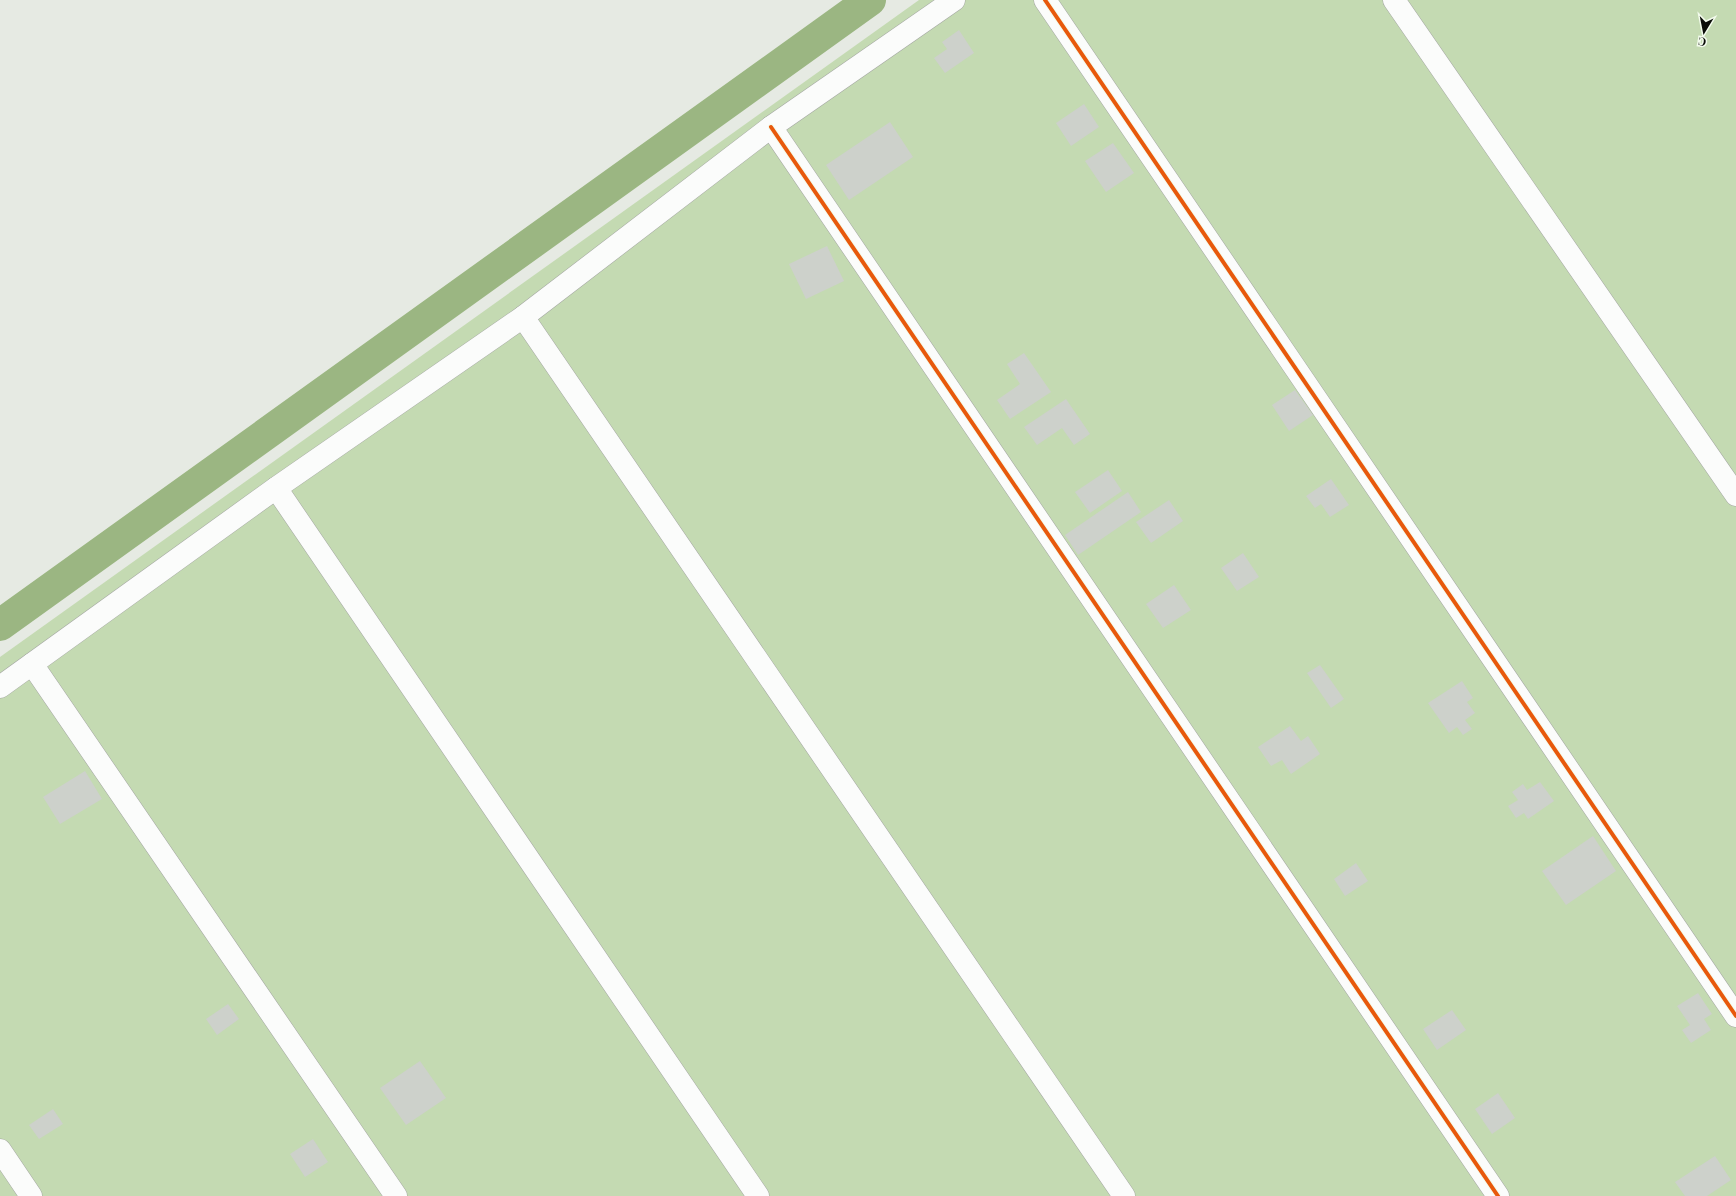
<svg xmlns="http://www.w3.org/2000/svg" width="1736" height="1196" viewBox="0 0 1736 1196" font-family="'Playfair Display',serif">
	<style>
		.green { fill: #c4dab2 }
		.lines { fill: none; stroke-linecap: round; stroke-linejoin: round }
		.canal { stroke: #9bb682; stroke-width: 32 }
		.building { fill: #cdd1cb }
		.minor-casing { stroke: #a4a7a2; stroke-width: 23 }
		.minor { stroke: #fbfcfb; stroke-width: 22 }
		.cycleway-casing { stroke: #f3fbed; stroke-width: 6 }
		.cycleway { stroke: #e8590c; stroke-width: 4 }
	</style>
	<rect width="100%" height="100%" fill="#e6eae3"/>
	<!-- green -->
	<polygon class="green" points="919,0 1736,0 1736,1196 0,1196 0,657"/>
	<g class="lines">
		<!-- canal -->
		<polyline class="canal" points="0,625 870,0"/>
	</g>
	<!-- building -->
	<g class="building">
		<polygon points="959,30 974,53 945,73 934,58 947,49 942,42"/>
		<polygon points="1084,104 1099,127 1071,146 1056,123"/>
		<polygon points="890,122 913,157 849,200 826,165"/>
		<polygon points="1113,143 1134,173 1106,192 1085,161"/>
		<polygon points="827,246 844,281 806,299 789,264"/>
		<polygon points="1024,353 1051,392 1010,419 997,400 1020,384 1007,364"/>
		<polygon points="1295,390 1313,415 1289,431 1272,405"/>
		<polygon points="1066,399 1090,434 1074,445 1062,428 1037,445 1024,427"/>
		<polygon points="1108,470 1122,491 1090,513 1075,492"/>
		<polygon points="1331,479 1349,505 1330,517 1321,504 1315,508 1306,496"/>
		<polygon points="1128,492 1141,512 1078,555 1065,535"/>
		<polygon points="1169,500 1183,521 1151,543 1136,522"/>
		<polygon points="1243,553 1259,577 1237,591 1221,568"/>
		<polygon points="1174,585 1191,610 1163,628 1146,604"/>
		<polygon points="1320,665 1344,699 1331,708 1307,673"/>
		<polygon points="1462,681 1473,698 1467,702 1475,713 1465,720 1472,729 1463,735 1457,727 1449,733 1428,703"/>
		<polygon points="1290,726 1301,741 1308,736 1320,754 1291,774 1282,760 1271,766 1258,747"/>
		<polygon points="85,771 102,799 60,824 43,797"/>
		<polygon points="1540,782 1554,801 1528,819 1524,813 1516,818 1508,806 1518,800 1512,792 1523,784 1527,790"/>
		<polygon points="1593,836 1616,871 1566,905 1542,871"/>
		<polygon points="1356,863 1368,881 1345,896 1334,879"/>
		<polygon points="1698,993 1712,1014 1704,1019 1711,1030 1691,1043 1682,1030 1690,1025 1677,1006"/>
		<polygon points="228,1004 239,1019 217,1035 206,1019"/>
		<polygon points="1452,1010 1466,1030 1437,1050 1423,1029"/>
		<polygon points="420,1061 446,1098 406,1125 380,1088"/>
		<polygon points="1498,1093 1515,1118 1492,1134 1475,1109"/>
		<polygon points="53,1109 63,1124 39,1139 29,1125"/>
		<polygon points="313,1139 328,1162 305,1177 290,1154"/>
		<polygon points="1715,1156 1731,1180 1707,1196 1685,1196 1675,1182"/>
	</g>
	<g class="lines">
		<defs>
			<g id="minor">
				<polyline points="1045,0 1736,1016"/>
				<polyline points="1394,0 1736,495"/>
				<polyline points="771,127 1498,1196"/>
				<polyline points="523,317 1124,1196"/>
				<polyline points="276,488 758,1196"/>
				<polyline points="32,664 396,1196"/>
				<polyline points="0,687 276,488 523,317 771,127 954,0"/>
				<polyline points="0,1150 31,1196"/>
			</g>
		</defs>
		<!-- minor casing -->
		<use href="#minor" class="minor-casing"/>
		<!-- minor -->
		<use href="#minor" class="minor"/>
		<defs>
			<g id="cycleway">
				<polyline points="1045,0 1736,1016"/>
				<polyline points="771,127 1498,1196"/>
			</g>
		</defs>
		<!-- cycleway casing -->
		<use href="#cycleway" class="cycleway-casing"/>
		<!-- cycleway -->
		<use href="#cycleway" class="cycleway"/>
	</g>
	<!-- north arrow -->
	<g transform="translate(1704 32) rotate(190)" stroke="#f3fbed" stroke-width="3" paint-order="stroke">
	<path d="M0-3L7 15L0 10L-7 15Z" fill="#0a0c08"/>
	<text y="-6" font-size="11" font-weight="bold" text-anchor="middle" fill="#0a0c08">С</text>
	</g>
</svg>
